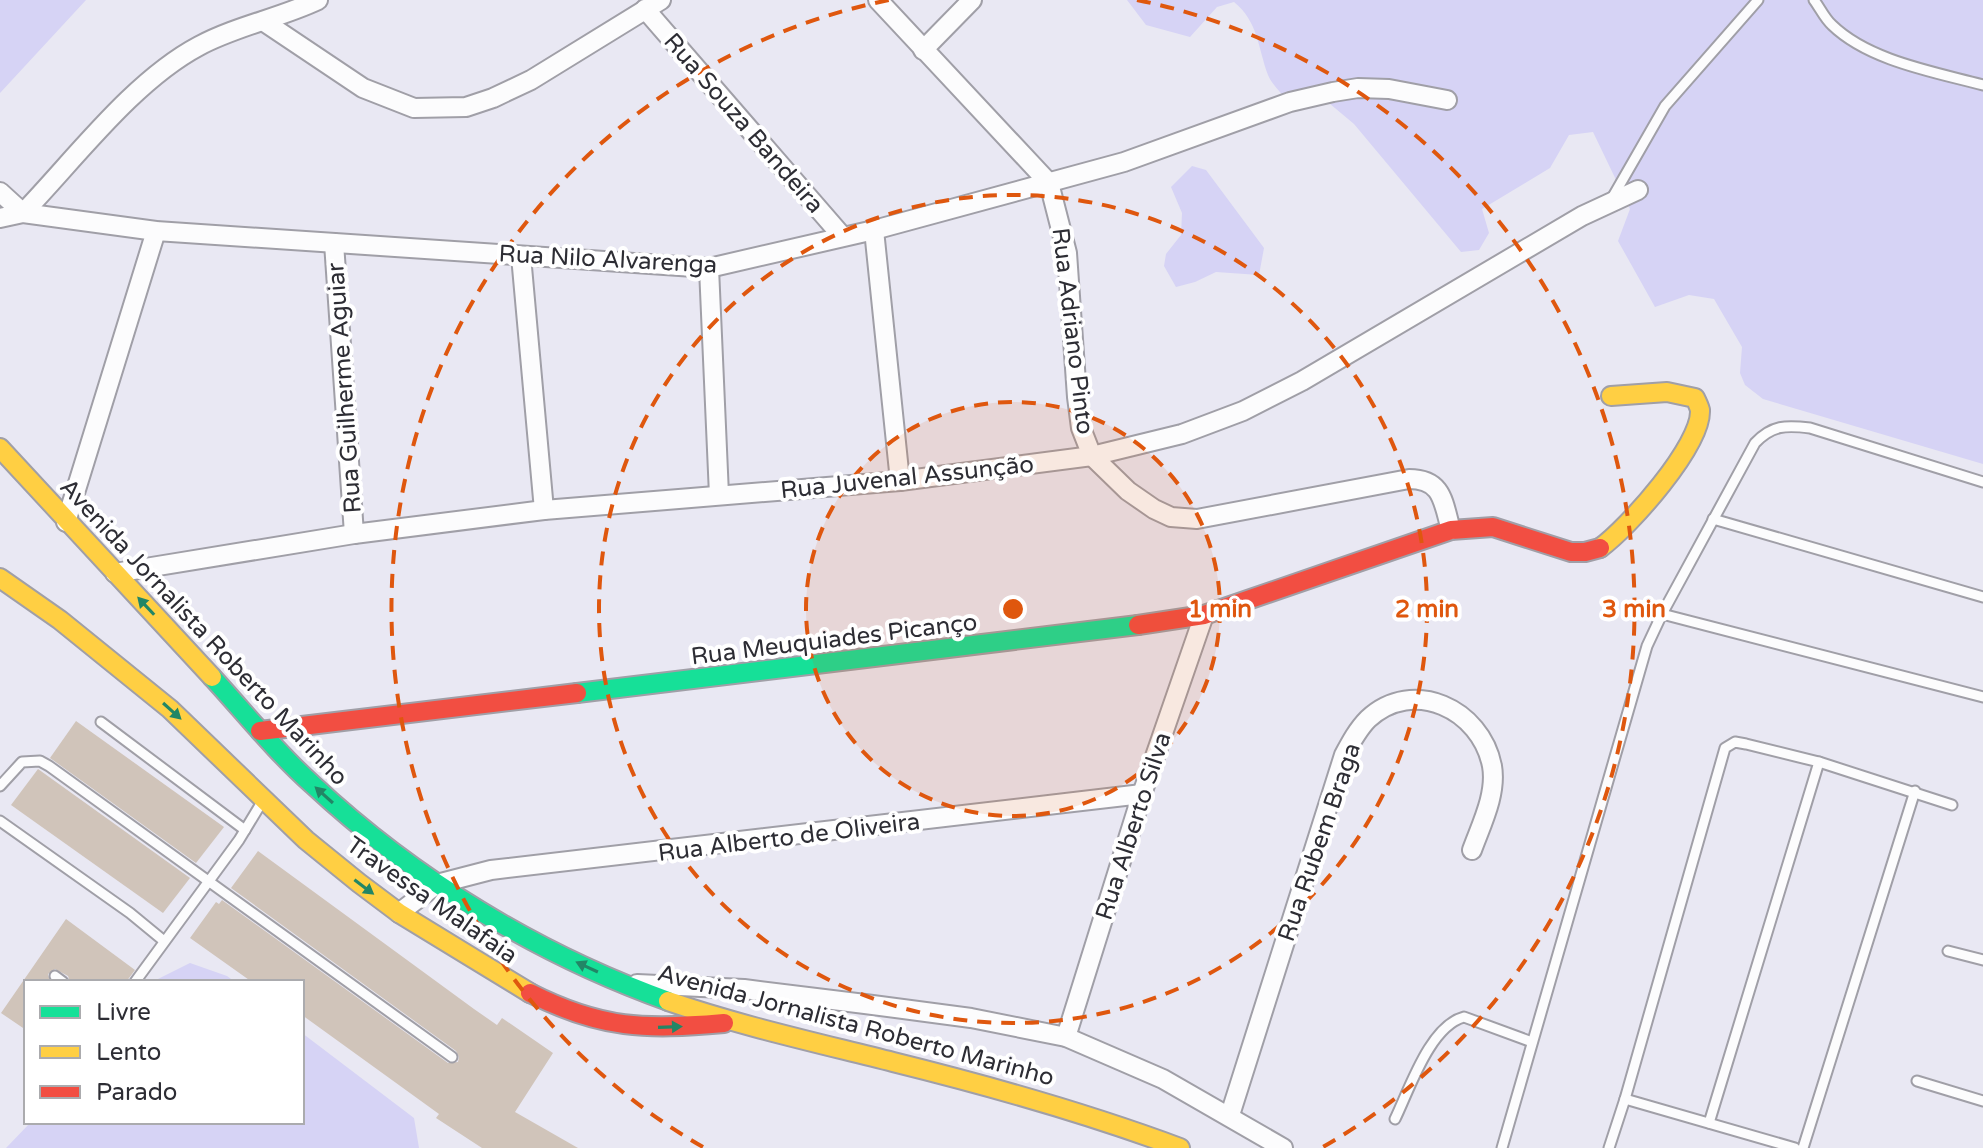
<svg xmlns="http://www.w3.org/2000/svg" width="1983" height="1148" viewBox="0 0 1983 1148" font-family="'Varela Round',sans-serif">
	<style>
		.green { fill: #d6d3f5 }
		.building { fill: #d0c4ba }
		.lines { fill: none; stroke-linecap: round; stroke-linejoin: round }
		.lane-casing { stroke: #a09fa7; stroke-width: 13 }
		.street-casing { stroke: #a09fa7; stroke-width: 22 }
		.fast-casing { stroke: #a09fa7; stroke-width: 22 }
		.slow-casing { stroke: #a09fa7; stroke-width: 22 }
		.jam-casing { stroke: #a09fa7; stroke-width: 22 }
		.lane { stroke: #fcfcfd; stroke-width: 9 }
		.street { stroke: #fcfcfd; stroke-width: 18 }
		.fast { stroke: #16e098; stroke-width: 18 }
		.slow { stroke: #ffcf43; stroke-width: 18 }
		.jam { stroke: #f24e42; stroke-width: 18 }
		.oneway { fill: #228666 }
		.ring { fill: none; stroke: #df570e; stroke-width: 4; stroke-dasharray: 14 10 }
		.labels { text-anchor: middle; stroke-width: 8; stroke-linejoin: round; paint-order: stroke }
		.street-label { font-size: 24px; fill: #2d2d34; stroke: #fff }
		.centre { fill: #df570e; stroke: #fff; stroke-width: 4 }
		.ring-label { font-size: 24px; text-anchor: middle; font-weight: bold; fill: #df570e; stroke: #fff; stroke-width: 8; stroke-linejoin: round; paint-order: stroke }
	</style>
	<rect width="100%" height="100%" fill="#e9e8f3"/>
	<!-- green -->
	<g class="green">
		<polygon points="0,0 86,0 0,93"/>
		<path d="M 1127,0 L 1983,0 L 1983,464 L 1763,399 L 1745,385 L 1740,373 L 1742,347 L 1714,299 L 1689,295 L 1655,307 L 1618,241 L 1630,209 L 1593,132 L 1569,135 L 1550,168 L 1482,209 L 1489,233 L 1479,250 L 1461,252 L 1354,124 L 1317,93 L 1283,96 C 1278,89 1271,83 1268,75 C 1258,48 1258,21 1234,2 L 1217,7 L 1190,37 L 1146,25 Z"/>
		<polygon points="1192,166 1206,170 1264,248 1259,275 1216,272 1195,282 1176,287 1164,266 1166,254 1181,235 1182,213 1171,187"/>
		<polygon points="190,963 227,976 235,982 152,982"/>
		<polygon points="302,1033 414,1118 419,1148 6,1148 31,1122 302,1122"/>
	</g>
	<!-- building -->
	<g class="building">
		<polygon points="76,721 224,827 196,863 50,758"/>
		<polygon points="38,769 190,878 163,913 11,805"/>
		<polygon points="258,851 474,1009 497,1025 502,1018 553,1053 515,1112 578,1148 482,1148 436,1118 439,1114 302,1015 302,982 252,982 190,938 216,902 219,904 222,900 448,1063 458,1062 459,1057 456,1051 231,888"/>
		<polygon points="66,919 135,970 126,982 70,982 68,976 55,969 48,974 50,982 26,982 26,1030 1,1013"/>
	</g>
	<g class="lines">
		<defs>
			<g id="lane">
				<path d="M 1814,0 C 1820,8 1825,19 1832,25 C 1869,61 1935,72 1983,85"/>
				<polyline points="1611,200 1665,106 1758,0"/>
				<polyline points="1713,519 1983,597"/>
				<polyline points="1662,614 1983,697"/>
				<polyline points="101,722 245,830"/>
				<polyline points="0,786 22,762 40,761 49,766 452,1057"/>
				<polyline points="0,821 130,913 164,941"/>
				<polyline points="1948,951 1983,960"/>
				<polyline points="55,976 63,982"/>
				<polyline points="135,982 239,840 262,802"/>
				<polyline points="1917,1081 1983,1101"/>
				<polyline points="1625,1099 1795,1148"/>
				<path d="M 1395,1119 C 1410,1088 1430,1026 1464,1017 L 1532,1042"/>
				<polyline points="1709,1123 1819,762"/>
				<path d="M 1502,1148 L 1647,646 L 1662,614 L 1755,443 C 1772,425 1786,425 1810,428 L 1983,482"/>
				<polyline points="1609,1148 1625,1099 1725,748 1735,742 1746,744 1819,762 1952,805"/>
				<polyline points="1803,1148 1915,791"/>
			</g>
			<g id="street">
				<path d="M 878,0 L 1049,183 L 1067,253 L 1077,397 L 1081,428 L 1092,456 L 1128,491 L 1154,509 L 1171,517 L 1197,519 L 1409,479 C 1443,479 1443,502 1451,530"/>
				<polyline points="645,9 842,236"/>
				<polyline points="263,21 363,88 414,108 466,107 493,98 531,80 661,0"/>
				<polyline points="923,50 972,0"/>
				<path d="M 0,192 L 23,213 C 75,159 133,81 199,46 C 236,26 280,18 318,0"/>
				<polyline points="0,218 23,213 156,231 709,268 874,230 1124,162 1290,102 1333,92 1358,88 1389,89 1447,100"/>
				<polyline points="874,230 900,481"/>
				<polyline points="334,243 354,534"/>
				<polyline points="521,256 544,510"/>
				<polyline points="709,268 719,495"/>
				<polyline points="66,522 156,231"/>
				<polyline points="115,573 354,534 544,510 900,481 1092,456 1182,434 1243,411 1302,381 1582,216 1638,190"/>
				<polyline points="399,913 437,884 491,870 1142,794"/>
				<polyline points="637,984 744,989 865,1004 971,1018 1066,1037 1163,1079 1283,1148"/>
				<polyline points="1066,1037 1142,794 1204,615"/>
				<path d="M 1230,1115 L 1344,755 C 1351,742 1358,729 1368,719 C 1413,677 1481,709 1492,766 C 1497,794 1481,825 1472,850"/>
			</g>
			<g id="fast">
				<path d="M 212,677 C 245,713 276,752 312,784 C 414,879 537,954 668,1001"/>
				<polyline points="577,693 1138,625"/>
			</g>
			<g id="slow">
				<polyline points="0,448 212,677"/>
				<path d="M 1600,548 C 1628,528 1702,445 1700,410 C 1699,406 1697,402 1695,398 L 1667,392 L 1611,396"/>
				<polyline points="0,578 60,620 170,709 306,840 359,883 399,913 530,993"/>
				<path d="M 668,1001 C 741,1026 818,1043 893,1062 C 990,1086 1086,1113 1180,1148"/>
			</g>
			<g id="jam">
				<polyline points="1138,625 1204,615 1451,530 1493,527 1571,552 1585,552 1600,548"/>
				<polyline points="260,731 577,693"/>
				<path d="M 530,993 C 601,1029 646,1030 724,1023"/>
			</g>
		</defs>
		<!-- lane casing -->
		<use href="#lane" class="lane-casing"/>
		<!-- street casing -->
		<use href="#street" class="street-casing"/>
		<!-- fast casing -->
		<use href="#fast" class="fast-casing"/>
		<!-- slow casing -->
		<use href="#slow" class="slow-casing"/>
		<!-- jam casing -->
		<use href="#jam" class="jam-casing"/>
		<!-- lane -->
		<use href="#lane" class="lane"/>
		<!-- street -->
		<use href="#street" class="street"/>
		<!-- fast -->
		<use href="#fast" class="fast"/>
		<!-- slow -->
		<use href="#slow" class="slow"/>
		<!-- jam -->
		<use href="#jam" class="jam"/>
	</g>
	<!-- one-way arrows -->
	<defs><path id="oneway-solid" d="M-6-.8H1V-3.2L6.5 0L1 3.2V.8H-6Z" transform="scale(2)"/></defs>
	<g class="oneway">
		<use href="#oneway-solid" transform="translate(146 606) rotate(-133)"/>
		<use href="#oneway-solid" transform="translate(172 711) rotate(42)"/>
		<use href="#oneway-solid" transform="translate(324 795) rotate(-138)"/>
		<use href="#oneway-solid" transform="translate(364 887) rotate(37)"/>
		<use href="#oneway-solid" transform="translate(587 967) rotate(-155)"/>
		<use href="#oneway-solid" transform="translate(670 1027) rotate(-2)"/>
	</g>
	<!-- distance rings -->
	<circle cx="1013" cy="609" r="207" fill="#df570e" fill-opacity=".12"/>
	<g class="ring">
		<circle cx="1013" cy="609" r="207"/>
		<circle cx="1013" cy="609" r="414"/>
		<path d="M703 1147A621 621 0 0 1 889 0M1137 0A621 621 0 0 1 1323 1147"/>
	</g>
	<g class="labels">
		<!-- street labels -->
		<g class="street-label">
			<text transform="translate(744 123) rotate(49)" y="8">Rua Souza Bandeira</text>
			<text transform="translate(608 259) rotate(3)" y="8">Rua Nilo Alvarenga</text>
			<text transform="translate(1073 331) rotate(83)" y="8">Rua Adriano Pinto</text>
			<text transform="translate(344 388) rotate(-94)" y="8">Rua Guilherme Aguiar</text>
			<text transform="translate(907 477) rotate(-6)" y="8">Rua Juvenal Assunção</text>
			<text transform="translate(204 632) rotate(47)" y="8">Avenida Jornalista Roberto Marinho</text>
			<text transform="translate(834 639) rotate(-7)" y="8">Rua Meuquiades Picanço</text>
			<text transform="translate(1133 826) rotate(-72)" y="8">Rua Alberto Silva</text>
			<text transform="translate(789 837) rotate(-7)" y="8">Rua Alberto de Oliveira</text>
			<text transform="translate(1319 842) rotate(-71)" y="8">Rua Rubem Braga</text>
			<text transform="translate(432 900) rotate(35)" y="8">Travessa Malafaia</text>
			<text transform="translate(856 1025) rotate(15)" y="8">Avenida Jornalista Roberto Marinho</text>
		</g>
	</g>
	<circle cx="1013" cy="609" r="12" class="centre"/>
	<g class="ring-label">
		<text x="1220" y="617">1 min</text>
		<text x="1427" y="617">2 min</text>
		<text x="1634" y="617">3 min</text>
	</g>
	<!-- legend -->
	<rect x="24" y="980" width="280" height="144" fill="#ffffff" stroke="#ababae" stroke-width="2"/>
	<rect x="40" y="1006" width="40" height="12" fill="#16e098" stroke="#ababae" stroke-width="2"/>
	<text x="96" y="1020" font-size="24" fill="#2d2d34">Livre</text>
	<rect x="40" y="1046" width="40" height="12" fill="#ffcf43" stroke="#ababae" stroke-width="2"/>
	<text x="96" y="1060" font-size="24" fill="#2d2d34">Lento</text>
	<rect x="40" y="1086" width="40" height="12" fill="#f24e42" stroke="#ababae" stroke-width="2"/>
	<text x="96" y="1100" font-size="24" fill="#2d2d34">Parado</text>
</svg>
